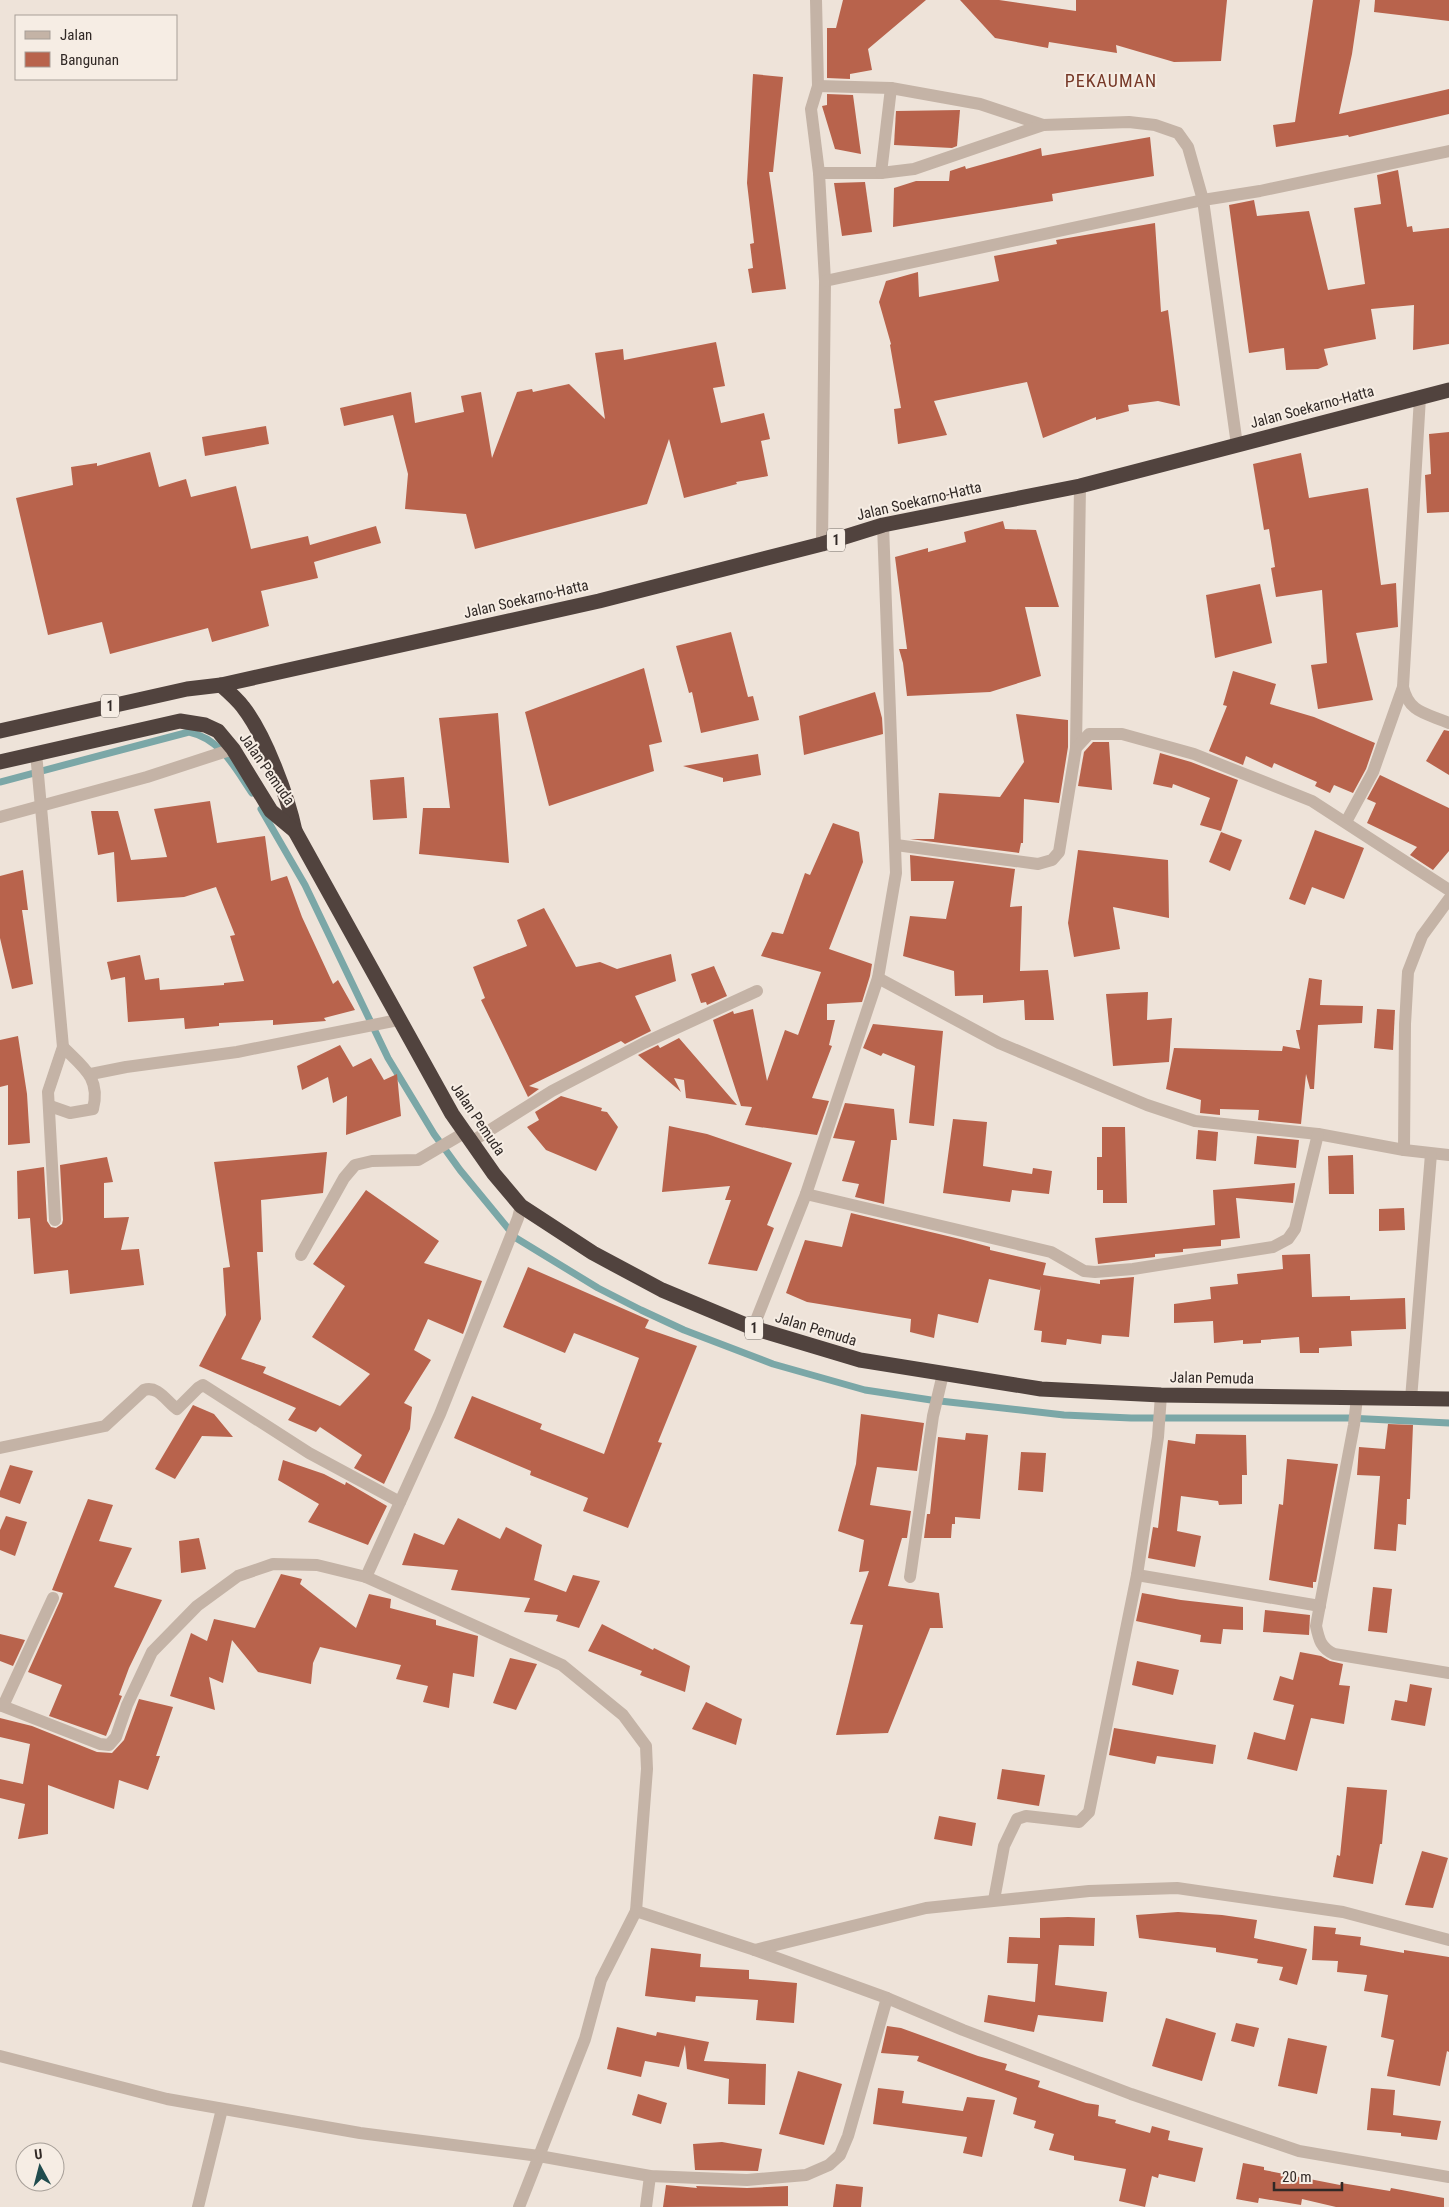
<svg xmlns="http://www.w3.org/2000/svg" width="1449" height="2207" viewBox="0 0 1449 2207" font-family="'Roboto Condensed',sans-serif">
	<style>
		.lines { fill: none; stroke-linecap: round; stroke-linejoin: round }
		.stream { stroke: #7ba7a7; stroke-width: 7 }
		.building { fill: #b8634c }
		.minor { stroke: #c4b3a6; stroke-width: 12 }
		.highway { stroke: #51433e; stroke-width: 15 }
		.labels { text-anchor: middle; stroke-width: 4; stroke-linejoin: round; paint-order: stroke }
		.shield { fill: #f6ede4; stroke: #6c645f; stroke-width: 1 }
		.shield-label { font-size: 14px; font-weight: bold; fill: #312926 }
		.street-label { font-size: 15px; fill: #312926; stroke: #f6ede4 }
		.quarter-label { font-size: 18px; letter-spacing: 1px; fill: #773928; stroke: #f6ede4 }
	</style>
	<rect width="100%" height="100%" fill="#eee3d9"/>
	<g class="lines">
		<!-- stream -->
		<g class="stream">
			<path d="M 0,782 L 189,732 C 221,739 235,768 252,793"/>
			<polyline points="261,809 305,885 388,1058 434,1134 460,1170 516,1238 598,1288 641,1310 684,1330 773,1364 865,1390 931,1400 1064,1415 1131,1418 1348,1418 1449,1423"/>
		</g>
	</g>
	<!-- building -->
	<g class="building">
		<polygon points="843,0 926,0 868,49 872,70 850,74 850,79 827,78 827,28 836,28"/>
		<polygon points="960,0 999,0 1076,11 1076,0 1227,0 1221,61 1174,62 1116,45 1117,53 1049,42 1048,48 995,38"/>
		<polygon points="1313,0 1360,0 1352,54 1339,114 1449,89 1449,114 1349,137 1348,135 1276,147 1273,125 1295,122"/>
		<polygon points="1375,0 1449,0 1449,21 1374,12"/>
		<polygon points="753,74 783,77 773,172 769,172 786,289 752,293 748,269 753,268 750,244 754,243 747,183"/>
		<polygon points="827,94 853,95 861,154 835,149 822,106 827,105"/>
		<polygon points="960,110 957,146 952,148 894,145 896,111"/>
		<polygon points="1150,137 1154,176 1052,194 1053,201 893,227 894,188 916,181 949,181 950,171 965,166 966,169 1041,148 1042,156"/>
		<polygon points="1398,170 1407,227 1412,226 1413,232 1449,228 1449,344 1413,350 1414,305 1371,309 1376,339 1324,349 1328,365 1318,369 1286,370 1284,348 1249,353 1229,205 1254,200 1257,216 1309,211 1328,290 1365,284 1354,208 1381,204 1377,175"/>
		<polygon points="865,182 872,232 842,236 834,183"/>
		<polygon points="1155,223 1161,312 1168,310 1180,406 1158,401 1128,405 1129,411 1096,420 1096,417 1043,438 1027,382 934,401 947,435 898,444 894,409 901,408 890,345 891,344 879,302 886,281 918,272 919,297 999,281 994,256 1057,244 1056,240"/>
		<polygon points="716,342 725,386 713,388 721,423 764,413 770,439 761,441 768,476 736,482 737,484 684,498 669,439 647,504 475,549 466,514 405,509 408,474 393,415 344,426 340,408 411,392 415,423 464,412 461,396 481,392 492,458 517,392 532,389 533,392 569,384 605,419 595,353 623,349 624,360"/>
		<polygon points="266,426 269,444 205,456 202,437"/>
		<polygon points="1449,432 1449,512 1427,513 1425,475 1431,474 1429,434"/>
		<polygon points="150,452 159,487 186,479 191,497 236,486 251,549 308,536 310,545 376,526 381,543 314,562 318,578 261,591 269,626 212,642 208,628 110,654 102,622 48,635 16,498 73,485 71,467 97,463 97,466"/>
		<polygon points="1301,453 1309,498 1368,488 1381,585 1396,583 1398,627 1356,633 1373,700 1318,709 1311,665 1327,663 1322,590 1276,597 1271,568 1275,567 1269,529 1264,530 1253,464"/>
		<polygon points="1003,521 1005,529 1036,530 1059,607 1025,607 1041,676 990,692 907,696 903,663 899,649 907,649 895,557 928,548 928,552 966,542 964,532"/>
		<polygon points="1260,584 1272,643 1215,658 1206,595"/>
		<polygon points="731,632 748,697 753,696 759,720 701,733 692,692 689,693 676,646"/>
		<polygon points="644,668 662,742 649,745 654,771 549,806 525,712"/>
		<polygon points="1233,671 1276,684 1270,704 1314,717 1375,743 1366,769 1353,793 1334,785 1330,793 1315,786 1317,782 1274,763 1272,768 1246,756 1243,765 1209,751 1227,706 1223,705"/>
		<polygon points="875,692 882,718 883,734 804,755 799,716"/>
		<polygon points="498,713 509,863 419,854 423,808 450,808 439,718"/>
		<polygon points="1016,714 1068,720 1068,747 1059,803 1024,799 1023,843 1021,843 1019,853 910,839 934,839 939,793 1000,797 1024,762"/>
		<polygon points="1444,730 1449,731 1449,775 1426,761"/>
		<polygon points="1093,742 1109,742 1112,790 1078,786 1084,752"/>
		<polygon points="1160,753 1191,762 1238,780 1221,831 1200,825 1210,798 1173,784 1172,788 1153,784"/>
		<polygon points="758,754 761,775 723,782 723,778 683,766"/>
		<polygon points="1380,775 1449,808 1449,851 1433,870 1410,855 1417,847 1367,823 1376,803 1367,799"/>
		<polygon points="404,777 407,818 373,820 370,780"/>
		<polygon points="210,801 217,843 265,836 271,881 287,876 302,917 333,984 338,980 355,1010 324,1018 326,1021 273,1025 273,1020 219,1023 219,1026 185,1029 184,1018 128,1022 125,977 111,980 107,962 140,955 145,980 159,978 160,990 224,985 224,983 244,981 230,936 235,935 216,887 184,897 117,902 114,852 98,855 91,811 118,811 131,860 167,857 154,809"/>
		<polygon points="833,823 859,832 863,862 829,949 872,964 870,976 862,1002 827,1004 827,1020 835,1020 829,1045 832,1046 812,1098 829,1101 817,1135 745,1125 752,1107 741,1106 713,1020 733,1011 734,1014 753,1009 767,1081 785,1030 798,1035 821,972 761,956 772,932 783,934 805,873 810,875"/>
		<polygon points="1315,830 1364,848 1344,899 1312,887 1305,905 1289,899"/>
		<polygon points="1221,832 1242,840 1230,871 1209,862"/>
		<polygon points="1078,850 1168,860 1169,918 1113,907 1120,949 1074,957 1068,923"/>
		<polygon points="910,855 1015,869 1010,907 1022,906 1020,971 1048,970 1054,1020 1025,1020 1024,1000 983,1003 983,995 955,996 954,971 903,956 910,916 946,919 954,881 911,881"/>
		<polygon points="23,870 28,910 22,910 33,984 12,989 0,938 0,876"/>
		<polygon points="544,908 576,967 600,962 617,969 671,954 676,981 635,996 651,1031 625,1044 621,1041 529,1086 539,1089 528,1097 481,1000 485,998 473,967 527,946 517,920"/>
		<polygon points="714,966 727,996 707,1005 706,1002 701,1003 691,974"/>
		<polygon points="1309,978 1322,980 1320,1005 1363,1006 1362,1023 1318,1025 1314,1089 1310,1089 1306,1074 1301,1124 1258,1120 1259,1110 1220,1109 1220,1115 1200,1113 1201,1100 1166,1089 1174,1048 1282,1051 1283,1046 1300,1049 1296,1030 1300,1030"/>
		<polygon points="1148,992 1147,1020 1172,1018 1169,1062 1113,1066 1106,994"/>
		<polygon points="1377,1009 1395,1010 1393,1050 1374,1048"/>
		<polygon points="873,1024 943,1031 934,1126 909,1123 915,1066 883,1053 881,1056 863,1048"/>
		<polygon points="18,1036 27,1094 30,1143 8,1145 8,1085 0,1087 0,1040"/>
		<polygon points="679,1038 737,1105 686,1098 684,1080 674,1078 681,1092 638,1055 658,1045 660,1048"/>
		<polygon points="340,1045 353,1067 371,1058 384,1080 397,1074 401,1116 346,1135 347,1096 333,1103 328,1077 302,1090 297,1066"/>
		<polygon points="561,1096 602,1108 601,1111 607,1112 618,1127 596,1171 546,1150 527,1127 539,1120 535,1112"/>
		<polygon points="845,1103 894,1109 897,1140 891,1140 884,1204 855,1197 859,1184 842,1181 855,1141 833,1138"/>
		<polygon points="953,1119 987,1122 983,1166 1032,1174 1033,1168 1052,1171 1049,1194 1012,1190 1010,1202 943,1193"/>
		<polygon points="669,1126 707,1134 792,1163 767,1225 774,1228 757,1271 708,1264 731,1200 725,1200 730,1186 662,1192"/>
		<polygon points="1102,1127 1125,1127 1127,1203 1103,1203 1103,1190 1097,1190 1097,1157 1102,1157"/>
		<polygon points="1198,1130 1218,1132 1216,1161 1196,1159"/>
		<polygon points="1257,1136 1299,1140 1296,1168 1254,1164"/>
		<polygon points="327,1152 323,1193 261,1200 263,1252 257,1252 261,1319 241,1359 266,1367 263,1373 340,1406 370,1374 312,1337 345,1286 313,1264 366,1190 439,1241 424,1263 482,1281 463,1334 428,1319 414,1350 431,1360 404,1403 412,1407 410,1429 384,1484 354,1468 362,1455 320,1427 316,1432 288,1420 296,1408 199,1366 226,1315 223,1268 230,1267 214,1162"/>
		<polygon points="1353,1155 1354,1194 1329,1194 1328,1156"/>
		<polygon points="107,1157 113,1182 104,1183 104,1218 129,1217 121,1250 139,1249 144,1285 70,1294 68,1270 34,1274 30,1218 18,1219 17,1171 44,1167 47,1221 51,1227 56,1228 62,1224 63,1220 60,1165"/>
		<polygon points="1295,1183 1293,1203 1236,1198 1240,1238 1221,1240 1221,1246 1183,1249 1183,1252 1155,1254 1155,1257 1098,1264 1095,1238 1215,1225 1213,1190"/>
		<polygon points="1404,1208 1405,1230 1379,1231 1379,1209"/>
		<polygon points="851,1213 960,1239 990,1247 990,1250 1046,1263 1043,1275 1100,1284 1100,1280 1134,1277 1129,1337 1102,1335 1101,1344 1067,1339 1066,1345 1041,1342 1042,1331 1034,1330 1041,1285 1040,1290 989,1279 978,1323 938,1314 934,1338 910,1332 911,1319 807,1302 786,1293 805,1240 842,1247"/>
		<polygon points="1310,1254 1312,1297 1350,1296 1350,1300 1405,1298 1406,1329 1351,1331 1352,1346 1319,1348 1319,1353 1300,1353 1299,1337 1261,1340 1261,1343 1243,1344 1243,1340 1214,1343 1213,1321 1174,1323 1174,1304 1211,1299 1210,1287 1238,1284 1237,1274 1283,1269 1282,1255"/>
		<polygon points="528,1267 649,1320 645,1328 697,1346 658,1442 662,1443 628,1528 583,1511 588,1498 530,1475 531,1471 454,1438 472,1396 542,1424 540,1429 604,1454 639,1358 574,1333 565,1353 503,1327"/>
		<polygon points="193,1405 214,1414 233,1437 202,1436 175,1479 155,1469"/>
		<polygon points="861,1414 924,1423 917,1471 877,1467 870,1505 911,1511 907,1538 902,1538 888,1586 939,1593 943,1628 930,1628 888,1733 836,1735 863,1625 850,1624 869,1571 859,1572 864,1540 838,1531 856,1464"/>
		<polygon points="1388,1424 1413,1425 1410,1499 1407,1499 1406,1525 1398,1524 1396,1551 1374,1549 1380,1476 1357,1475 1359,1447 1385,1449"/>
		<polygon points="966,1433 988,1435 980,1519 955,1517 955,1524 952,1524 951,1538 924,1538 927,1514 930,1514 938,1437 965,1440"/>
		<polygon points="1196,1434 1246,1435 1247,1475 1242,1475 1242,1504 1219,1505 1218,1501 1181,1496 1177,1531 1201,1536 1195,1567 1148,1558 1153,1527 1158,1528 1168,1440 1195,1444"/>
		<polygon points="1021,1452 1046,1453 1043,1492 1018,1490"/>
		<polygon points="1287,1459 1338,1464 1316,1582 1313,1582 1313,1588 1269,1580 1279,1504 1283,1505"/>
		<polygon points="283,1460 324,1474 345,1485 346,1482 387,1506 368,1545 308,1522 319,1504 278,1480"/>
		<polygon points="10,1465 33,1471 20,1504 0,1497 0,1491"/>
		<polygon points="88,1499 113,1505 99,1541 132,1548 114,1587 162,1600 129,1668 119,1695 122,1696 106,1736 49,1716 62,1685 28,1672 60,1601 63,1593 52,1590"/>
		<polygon points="6,1516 27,1522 15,1556 0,1550 0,1530"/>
		<polygon points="458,1518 500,1539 506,1527 542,1545 534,1580 566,1592 573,1575 600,1581 579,1628 556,1621 558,1615 524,1612 530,1598 451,1590 458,1570 402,1565 414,1533 444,1545"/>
		<polygon points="199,1538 206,1569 181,1573 179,1541"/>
		<polygon points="281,1574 302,1579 300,1584 356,1628 369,1594 391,1599 390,1608 436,1620 436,1625 478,1636 474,1677 453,1673 449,1708 423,1702 428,1686 396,1679 401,1665 320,1647 313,1663 311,1684 258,1672 232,1640 223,1683 209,1677 215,1710 170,1696 191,1633 207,1641 214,1619 255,1628"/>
		<polygon points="1373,1587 1392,1589 1387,1633 1368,1631"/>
		<polygon points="1142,1593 1181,1600 1243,1607 1243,1630 1223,1629 1221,1644 1200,1642 1201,1635 1136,1621"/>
		<polygon points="1265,1610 1310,1615 1309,1635 1263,1632"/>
		<polygon points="602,1624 653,1650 654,1648 690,1666 685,1692 640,1675 642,1671 588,1651"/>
		<polygon points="0,1634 25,1640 13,1666 0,1661"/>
		<polygon points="1300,1652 1321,1656 1330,1661 1343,1664 1339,1685 1350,1686 1344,1724 1311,1718 1297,1771 1247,1759 1254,1732 1285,1740 1294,1705 1273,1700 1280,1676 1293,1680"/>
		<polygon points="510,1658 537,1664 516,1710 493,1703"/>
		<polygon points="1137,1661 1179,1670 1173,1695 1132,1685"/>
		<polygon points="1410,1684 1432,1688 1425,1726 1391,1720 1395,1700 1407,1702"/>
		<polygon points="139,1699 173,1707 156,1756 160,1756 148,1790 119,1780 114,1809 48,1785 48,1834 18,1839 25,1804 0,1798 0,1779 23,1784 30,1744 0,1737 0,1718 32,1726 97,1752 112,1753 124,1740"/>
		<polygon points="706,1702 742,1719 736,1745 692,1729"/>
		<polygon points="1114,1728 1216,1745 1213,1764 1157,1756 1155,1764 1109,1755"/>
		<polygon points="1002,1769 1045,1775 1039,1806 997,1799"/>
		<polygon points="1347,1787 1387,1790 1382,1844 1380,1844 1373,1884 1333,1877 1337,1855 1340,1856"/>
		<polygon points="939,1816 976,1823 972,1846 934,1839"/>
		<polygon points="1422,1851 1448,1858 1433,1908 1405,1905"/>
		<polygon points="1178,1912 1222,1915 1257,1920 1254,1938 1307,1949 1297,1985 1279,1980 1283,1967 1257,1963 1258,1959 1216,1952 1216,1948 1139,1938 1136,1915"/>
		<polygon points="1068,1917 1095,1918 1094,1946 1059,1945 1055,1985 1107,1992 1103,2022 1038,2015 1034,2032 984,2022 988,1995 1035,2002 1038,1964 1007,1963 1009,1937 1040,1938 1040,1918"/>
		<polygon points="1314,1926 1336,1928 1335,1934 1361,1937 1360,1945 1404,1953 1404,1950 1449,1957 1449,2052 1447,2051 1440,2086 1387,2076 1394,2040 1381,2037 1388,1995 1364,1991 1367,1975 1337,1972 1338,1961 1312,1960"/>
		<polygon points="651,1948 701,1954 700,1967 749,1970 749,1979 797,1983 794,2023 756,2020 758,2000 696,1996 695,2002 645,1996"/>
		<polygon points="1166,2018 1216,2033 1202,2081 1152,2066"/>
		<polygon points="1236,2023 1259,2028 1254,2047 1231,2041"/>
		<polygon points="887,2026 901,2028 978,2056 1007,2064 1005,2070 1040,2081 1038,2087 1086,2103 1099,2105 1098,2116 1116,2120 1115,2123 1150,2133 1152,2126 1170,2131 1168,2140 1203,2148 1195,2182 1159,2174 1158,2178 1152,2176 1145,2207 1119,2201 1126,2169 1074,2160 1074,2156 1049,2150 1054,2134 1034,2128 1036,2121 1013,2114 1017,2098 917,2061 919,2056 881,2053"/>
		<polygon points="617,2027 656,2036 657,2032 709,2042 704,2061 766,2064 765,2105 728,2104 729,2079 687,2069 685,2045 679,2067 645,2061 641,2077 607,2069"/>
		<polygon points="1288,2038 1327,2046 1317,2094 1278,2086"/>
		<polygon points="798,2071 842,2084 824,2145 779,2134"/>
		<polygon points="878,2088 904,2091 902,2103 963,2111 967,2097 995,2100 982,2157 963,2153 967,2137 873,2124"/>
		<polygon points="1371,2088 1395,2090 1393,2115 1441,2121 1437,2140 1401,2136 1401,2133 1367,2130"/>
		<polygon points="638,2094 667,2103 661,2124 632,2115"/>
		<polygon points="722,2142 762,2149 758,2171 695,2170 693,2144"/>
		<polygon points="1243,2163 1264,2167 1264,2170 1340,2185 1341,2183 1390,2191 1391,2188 1444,2198 1444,2207 1336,2207 1302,2199 1301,2205 1259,2198 1258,2203 1236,2199"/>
		<polygon points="836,2184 863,2187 861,2207 833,2207"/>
		<polygon points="666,2185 697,2188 696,2186 747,2188 788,2186 788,2206 663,2207"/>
	</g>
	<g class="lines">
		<!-- minor -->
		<g class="minor">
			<polyline points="816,0 818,86 811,109 819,173 825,281 822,544"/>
			<polyline points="818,86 891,88 980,104 1043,125 1129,122 1155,125 1178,133 1188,147 1203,200 1237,445"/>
			<polyline points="819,173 881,173 914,169 1043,125"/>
			<polyline points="881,173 891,88"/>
			<polyline points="825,281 1203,200 1260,191 1449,151"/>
			<path d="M 1420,397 L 1403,687 C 1409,713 1426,713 1449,723"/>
			<polyline points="1076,748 1080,486"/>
			<polyline points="36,753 63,1047 48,1092 55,1220"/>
			<polyline points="0,817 147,777 233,749"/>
			<polyline points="1346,822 1373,772 1403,687"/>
			<polyline points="896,845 1038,864 1052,860 1059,852 1076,748 1089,734 1122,734 1194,754 1312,801 1449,890"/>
			<polyline points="878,978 999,1043 1147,1105 1195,1121 1318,1134 1404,1150 1449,1155"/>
			<polyline points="91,1074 126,1067 237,1052 398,1020"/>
			<path d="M 50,1106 L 70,1113 L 93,1109 C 101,1078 83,1067 63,1047"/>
			<polyline points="471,1142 552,1091 644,1043 757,991"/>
			<polyline points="1404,1150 1405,1024 1408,972 1422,936 1449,899"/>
			<polyline points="806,1194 1051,1252 1084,1271 1095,1272 1133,1269 1273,1247 1288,1239 1295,1229 1318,1134"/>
			<polyline points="301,1255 344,1178 355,1165 372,1161 418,1160 464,1133"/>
			<polyline points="753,1328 806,1194 878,978 896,873 883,525"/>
			<path d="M 1357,1397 L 1354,1425 L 1316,1626 C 1319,1640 1321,1648 1334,1654 L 1449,1673"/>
			<polyline points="1411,1399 1431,1154"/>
			<path d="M 0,1448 L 105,1426 L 144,1390 C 158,1385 167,1402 177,1409 L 198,1388 L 203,1385 L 309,1453 L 400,1502"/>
			<polyline points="1137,1575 1320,1606"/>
			<polyline points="366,1577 440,1414 518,1218 521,1206"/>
			<polyline points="910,1577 933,1416 943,1374"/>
			<polyline points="0,1705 100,1744 109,1745 116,1737 127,1705 152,1652 197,1606 238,1576 273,1564 317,1565 366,1577 562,1665 623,1715 646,1746 647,1769 636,1911 755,1950 887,1998 963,2030 1131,2094 1299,2151 1449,2177"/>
			<polyline points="3,1706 53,1598"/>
			<polyline points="994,1900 1004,1846 1017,1819 1026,1816 1079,1822 1089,1812 1137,1575 1158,1437 1161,1395"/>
			<polyline points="755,1950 926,1908 1089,1891 1177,1888 1343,1912 1449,1940"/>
			<polyline points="0,2056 167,2099 360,2133 539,2156 650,2176 747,2180 806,2175 829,2165 840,2155 848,2136 887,1998"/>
			<polyline points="198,2207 222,2109"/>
			<polyline points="519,2207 585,2039 601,1980 636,1911"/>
			<polyline points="646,2207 650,2176"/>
		</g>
		<!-- highway -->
		<g class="highway">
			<path d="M 221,685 C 229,692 237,699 243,707 C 265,735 288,797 295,831 L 452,1114 L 494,1174 L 521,1206 L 593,1253 L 662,1290 L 753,1328 L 860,1360 L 1041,1389 L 1161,1395 L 1449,1399"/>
			<polyline points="0,731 187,689 221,685 599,601 822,544 883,525 1080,486 1449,390"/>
			<polyline points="0,762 180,721 205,725 218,731 233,749 271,811 295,831"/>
		</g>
	</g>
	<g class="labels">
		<!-- shield labels -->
		<g class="shield">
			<rect x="827" y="528.5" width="18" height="23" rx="4"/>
			<rect x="101" y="694.5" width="18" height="23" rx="4"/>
			<rect x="745" y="1316.5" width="18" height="23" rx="4"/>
		</g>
		<g class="shield-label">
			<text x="836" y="545">1</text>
			<text x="110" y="711">1</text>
			<text x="754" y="1333">1</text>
		</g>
		<!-- street labels -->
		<g class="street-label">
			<text transform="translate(1312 407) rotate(-15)" y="5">Jalan Soekarno-Hatta</text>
			<text transform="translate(919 501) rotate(-13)" y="5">Jalan Soekarno-Hatta</text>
			<text transform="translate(526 599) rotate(-13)" y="5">Jalan Soekarno-Hatta</text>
			<text transform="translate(267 769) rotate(55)" y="5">Jalan Pemuda</text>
			<text transform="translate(478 1119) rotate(56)" y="5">Jalan Pemuda</text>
			<text transform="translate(816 1329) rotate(17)" y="5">Jalan Pemuda</text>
			<text transform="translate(1212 1378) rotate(1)" y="5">Jalan Pemuda</text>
		</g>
		<!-- quarter labels -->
		<g class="quarter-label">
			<text x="1111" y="87">PEKAUMAN</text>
		</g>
	</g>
	<!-- legend -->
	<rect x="15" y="15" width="162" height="65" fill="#f6ede4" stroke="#a79f98"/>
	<rect x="25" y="31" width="25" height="8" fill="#c4b3a6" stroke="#a79f98"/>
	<text x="60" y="40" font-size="15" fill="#312926">Jalan</text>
	<rect x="25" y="52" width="25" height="15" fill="#b8634c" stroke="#a79f98"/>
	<text x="60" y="65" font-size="15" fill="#312926">Bangunan</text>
	<!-- north arrow -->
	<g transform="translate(40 2167) rotate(353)"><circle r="24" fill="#f6ede4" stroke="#a79f98"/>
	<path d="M0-4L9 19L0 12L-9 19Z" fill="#204c4e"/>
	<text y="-8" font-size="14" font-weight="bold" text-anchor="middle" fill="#312926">U</text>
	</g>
	<!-- scale -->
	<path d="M1274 2182v8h68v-8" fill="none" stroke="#312926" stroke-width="2.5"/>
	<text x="1282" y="2182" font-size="15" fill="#312926" stroke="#f6ede4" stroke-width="4" paint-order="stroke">20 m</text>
</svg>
